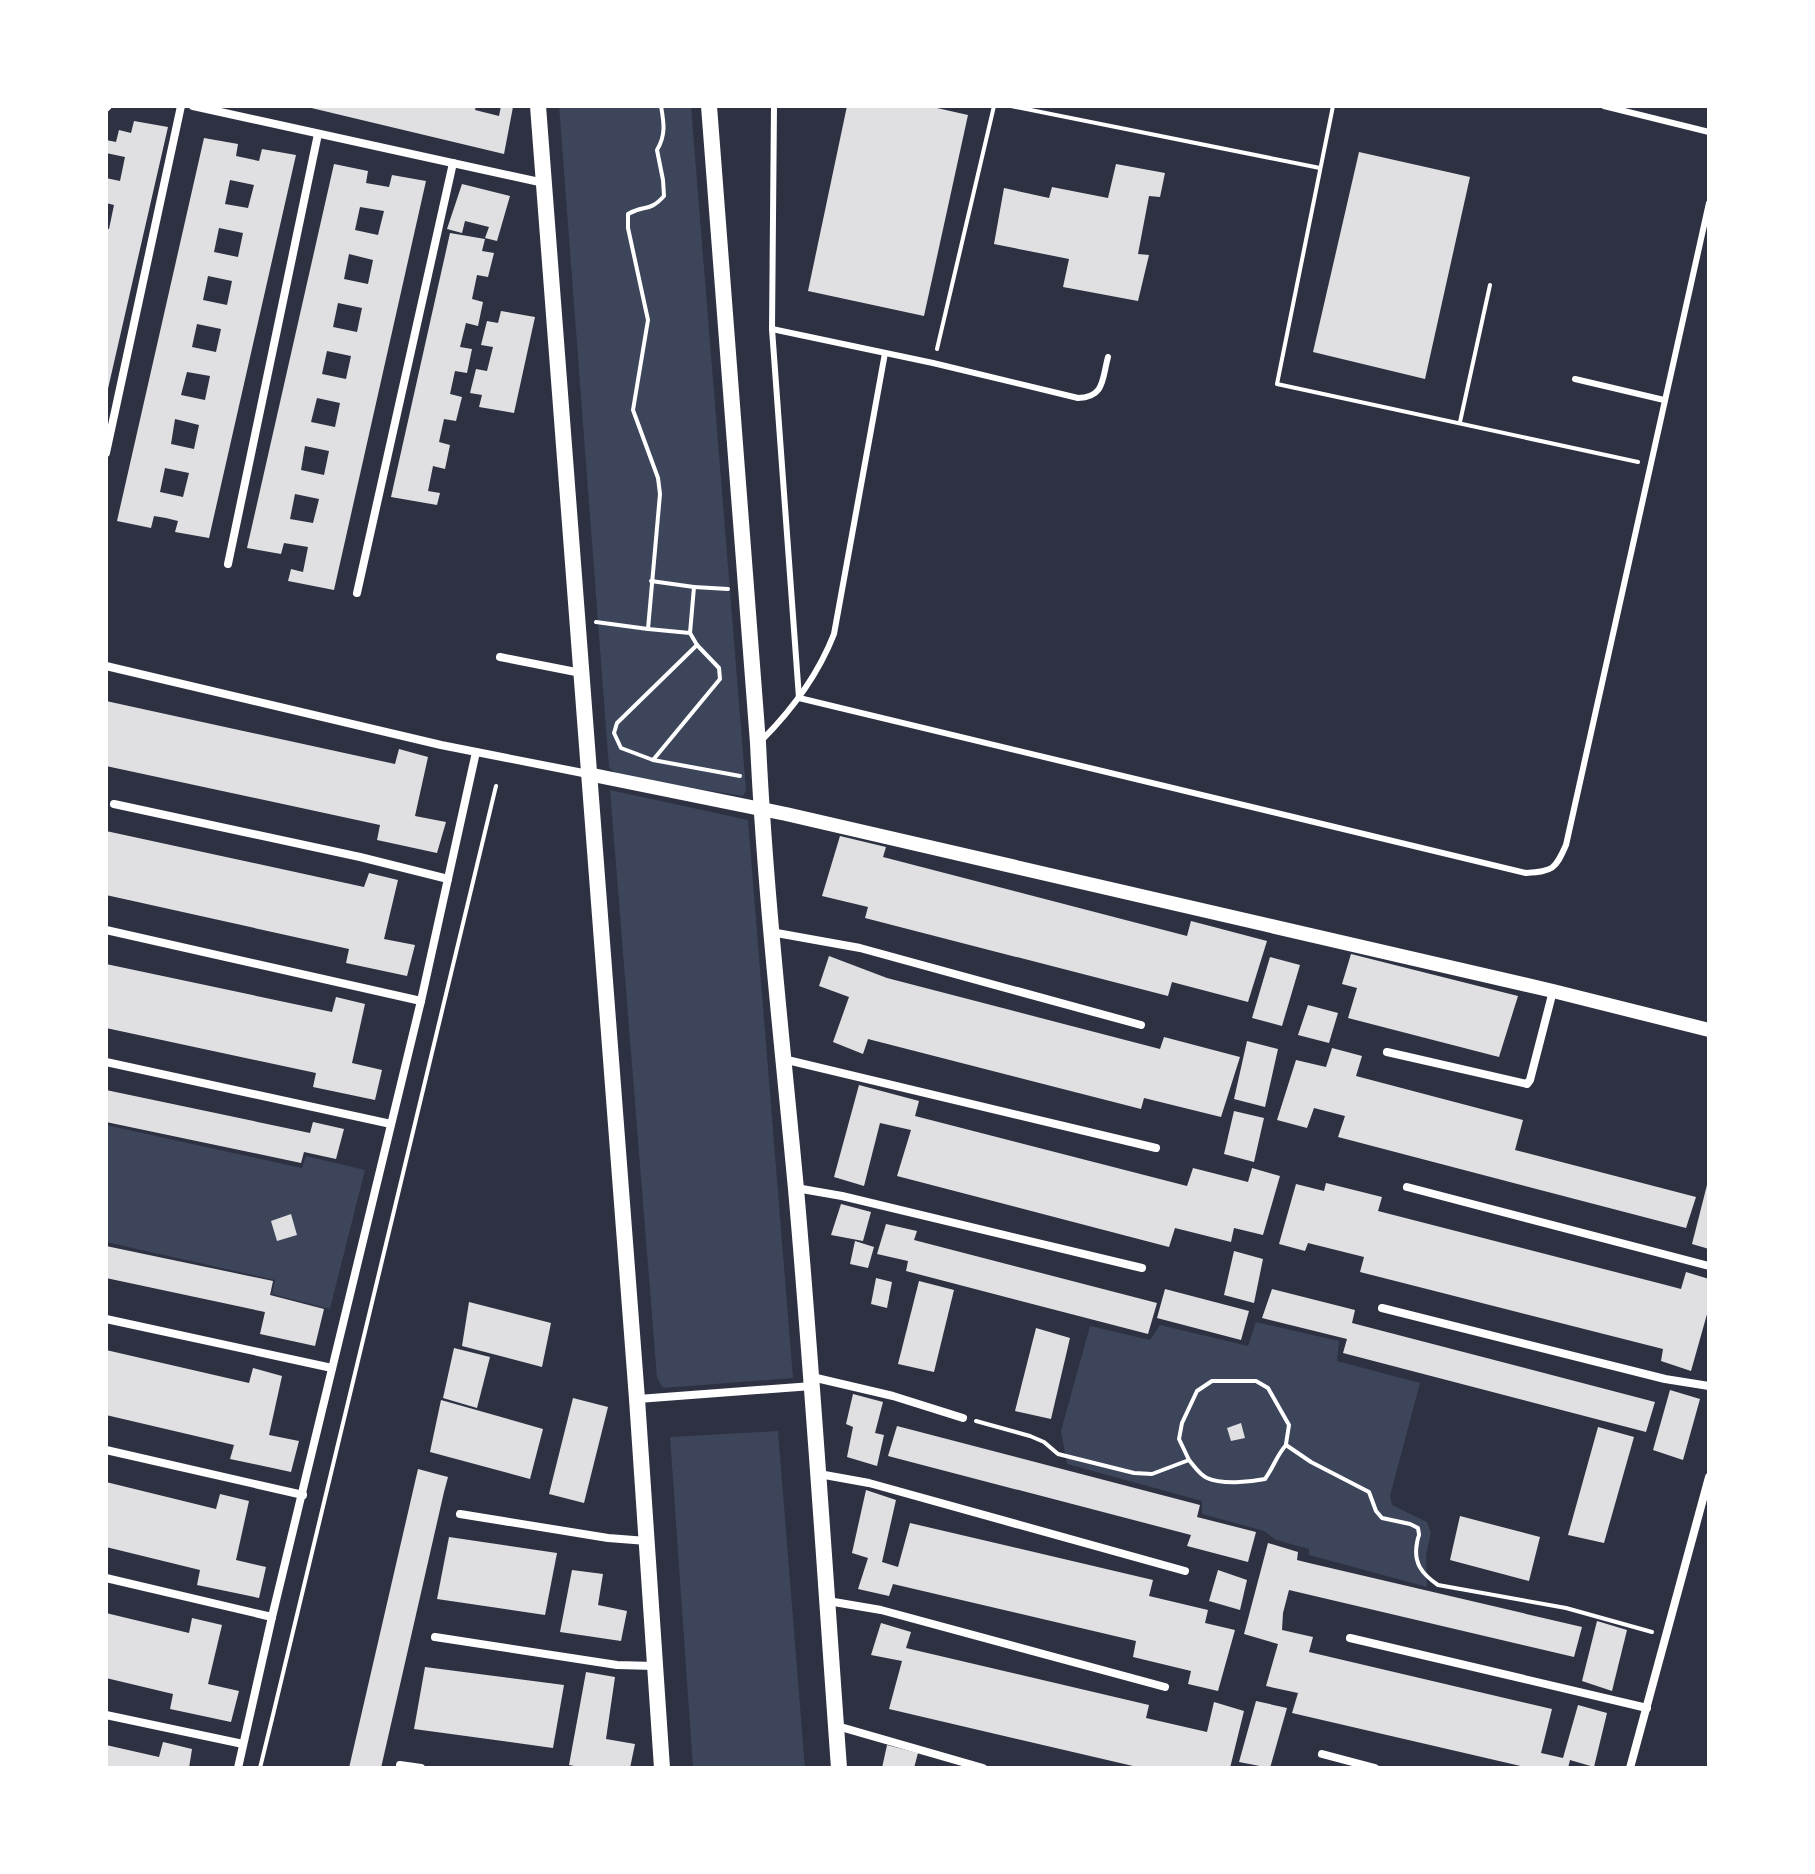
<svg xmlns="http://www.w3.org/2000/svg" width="1815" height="1874" viewBox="0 0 1815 1874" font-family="'Exo 2',sans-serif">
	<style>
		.green { fill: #3c4559 }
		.building { fill: #e0e0e3; fill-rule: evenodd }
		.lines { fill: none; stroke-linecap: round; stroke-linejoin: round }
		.path { stroke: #fff; stroke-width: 4 }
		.service { stroke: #fff; stroke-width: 6 }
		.minor { stroke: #fff; stroke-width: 8 }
		.tertiary { stroke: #fff; stroke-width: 14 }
		.secondary { stroke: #fff; stroke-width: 16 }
	</style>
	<rect width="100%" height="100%" fill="#2d3142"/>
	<!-- green -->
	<g class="green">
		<polygon points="559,106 691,106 746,790 743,796 620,776 609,768"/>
		<polygon points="610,790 748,820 793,1378 663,1388 657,1378"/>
		<polygon points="106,1125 302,1168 306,1156 365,1170 330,1309 272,1294 275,1280 106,1242"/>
		<polygon points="1256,1322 1339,1341 1337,1361 1420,1383 1390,1496 1392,1505 1427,1522 1431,1533 1426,1555 1427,1587 1309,1555 1309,1549 1276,1540 1264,1531 1202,1514 1202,1501 1067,1464 1061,1431 1090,1326 1150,1340 1160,1325 1248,1346"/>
		<polygon points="778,1431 805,1768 693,1768 670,1437"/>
	</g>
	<!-- building -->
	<g class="building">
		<polygon points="303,106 476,106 475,110 499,116 501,106 513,107 504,154"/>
		<polygon points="847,106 928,106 968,115 924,316 808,291"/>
		<polygon points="134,121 168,127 107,393 106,228 109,229 114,205 106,203 106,178 120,181 125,157 106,153 106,140 116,142 119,130 131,133"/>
		<path d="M 204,138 L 238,144 L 236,156 L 259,161 L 262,149 L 296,155 L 209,538 L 175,532 L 178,521 L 166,518 L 154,516 L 151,528 L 117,521 ZM 230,180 L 254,185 L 248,208 L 225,204 ZM 219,228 L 243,233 L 238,257 L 214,252 ZM 208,276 L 232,281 L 227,305 L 203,300 ZM 197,324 L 221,329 L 216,352 L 192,347 ZM 187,372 L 210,376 L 205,400 L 181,395 ZM 175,419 L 199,425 L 194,449 L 171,444 ZM 165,468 L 189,473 L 183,497 L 160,492 Z"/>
		<polygon points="1359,152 1470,177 1425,379 1313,352"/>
		<path d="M 334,164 L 368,171 L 366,183 L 389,187 L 392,175 L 426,181 L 334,590 L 288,581 L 291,569 L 303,572 L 308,547 L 284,543 L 281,554 L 247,548 ZM 360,207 L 384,211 L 378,235 L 355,230 ZM 349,254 L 373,260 L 368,284 L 344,279 ZM 338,303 L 362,308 L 357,332 L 333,327 ZM 327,351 L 351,356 L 346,379 L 322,374 ZM 317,398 L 340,403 L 335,427 L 311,422 ZM 305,446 L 329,451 L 324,475 L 301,470 ZM 295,494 L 319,499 L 313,523 L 290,519 Z"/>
		<polygon points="1116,164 1165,173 1160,197 1149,196 1138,254 1149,255 1138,301 1063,287 1069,259 994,244 1004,188 1049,198 1052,187 1108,198"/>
		<polygon points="462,184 510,196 497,241 485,238 489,227 465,221 462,233 447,229"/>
		<polygon points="450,233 485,239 482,251 494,253 488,277 477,275 472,299 483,302 478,326 466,323 460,347 472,349 467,373 455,371 450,394 462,397 456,421 444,419 439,442 450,445 445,469 433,466 428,491 440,493 437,505 391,497"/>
		<polygon points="501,311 535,317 514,413 479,407 482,395 470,393 476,369 487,371 493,347 481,345 487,321 498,323"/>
		<polygon points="106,701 395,764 399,749 428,757 415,816 446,822 437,853 377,840 380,825 106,766"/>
		<polygon points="106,831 364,887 369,873 398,880 384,939 415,945 407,976 346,963 349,949 106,895"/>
		<polygon points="840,836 886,847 883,857 1187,936 1191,921 1267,941 1248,1002 1172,982 1168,996 865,918 868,907 822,896"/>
		<polygon points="1351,954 1518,996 1499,1057 1348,1018 1357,988 1342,984"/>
		<polygon points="829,956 887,978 1160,1049 1164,1037 1240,1057 1221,1117 1144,1098 1141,1109 868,1039 863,1054 833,1042 849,997 819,986"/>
		<polygon points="1270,957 1300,965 1282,1026 1252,1018"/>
		<polygon points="106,964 332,1012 336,997 365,1004 352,1063 382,1070 375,1100 313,1087 316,1073 106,1028"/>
		<polygon points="1308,1005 1338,1013 1329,1043 1298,1035"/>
		<polygon points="1247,1041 1278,1049 1265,1107 1234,1099"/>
		<polygon points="1332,1048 1362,1056 1356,1076 1523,1120 1515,1150 1696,1197 1686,1228 1338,1137 1345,1116 1314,1108 1307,1128 1277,1120 1296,1060 1326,1067"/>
		<polygon points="859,1085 919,1101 915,1116 1187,1186 1193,1168 1248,1182 1252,1168 1280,1176 1263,1235 1234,1228 1231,1242 1175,1228 1169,1247 897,1176 911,1130 880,1123 864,1186 834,1177"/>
		<polygon points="106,1090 310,1133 313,1122 344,1129 336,1159 304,1152 301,1163 106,1122"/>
		<polygon points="1234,1111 1264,1118 1254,1162 1224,1154"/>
		<polygon points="1708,1181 1709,1181 1709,1249 1692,1244"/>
		<polygon points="1326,1183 1382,1197 1378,1211 1666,1285 1681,1289 1686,1272 1709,1279 1709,1307 1691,1371 1661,1361 1663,1349 1360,1272 1364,1257 1308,1243 1305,1251 1279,1244 1296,1184 1324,1191"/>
		<polygon points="841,1204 871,1212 863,1241 831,1235"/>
		<polygon points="291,1214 297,1235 277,1241 271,1221"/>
		<polygon points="886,1224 917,1231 914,1240 1157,1303 1148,1334 906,1271 908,1261 877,1254"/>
		<polygon points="855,1241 874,1247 868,1268 850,1264"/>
		<polygon points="106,1246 273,1281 270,1295 324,1309 315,1346 260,1334 265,1312 106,1278"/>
		<polygon points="1234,1251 1263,1259 1254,1303 1224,1295"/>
		<polygon points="876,1278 892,1282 887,1308 871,1304"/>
		<polygon points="919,1281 954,1290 934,1372 898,1364"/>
		<polygon points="1165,1289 1249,1311 1241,1340 1157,1318"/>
		<polygon points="1272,1289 1355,1310 1352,1323 1655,1402 1646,1432 1343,1353 1347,1339 1262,1318"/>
		<polygon points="469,1302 551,1323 542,1367 462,1346"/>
		<polygon points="1036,1328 1070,1338 1051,1419 1015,1411"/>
		<polygon points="454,1348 490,1357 477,1408 443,1398"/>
		<polygon points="106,1350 249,1383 253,1368 282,1376 269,1435 299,1441 291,1472 230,1459 234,1445 106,1415"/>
		<polygon points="1670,1390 1700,1399 1683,1460 1653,1450"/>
		<polygon points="853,1394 883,1402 875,1433 884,1435 877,1466 847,1457 853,1427 846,1424"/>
		<polygon points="573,1398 608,1407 584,1503 549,1494"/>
		<polygon points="441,1400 543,1429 530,1479 430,1452"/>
		<polygon points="1241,1423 1245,1438 1231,1441 1227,1428"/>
		<polygon points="897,1426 1200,1505 1197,1517 1256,1532 1248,1562 1187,1546 1191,1535 888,1456"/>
		<polygon points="1598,1427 1634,1437 1604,1543 1568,1535"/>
		<polygon points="418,1469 448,1477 444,1492 381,1768 349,1768"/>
		<polygon points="106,1482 216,1509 220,1494 249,1501 236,1560 266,1567 259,1598 197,1585 200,1570 106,1547"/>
		<polygon points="866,1490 896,1500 882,1562 898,1567 910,1523 1153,1580 1149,1596 1208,1610 1205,1623 1235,1630 1218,1691 1188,1684 1191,1671 1133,1657 1136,1641 893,1584 889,1596 858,1589 868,1558 852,1553"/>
		<polygon points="1460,1516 1540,1537 1529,1581 1450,1560"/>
		<polygon points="449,1537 557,1553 545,1615 437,1599"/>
		<polygon points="1268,1543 1298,1552 1297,1560 1309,1563 1582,1627 1574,1657 1289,1590 1283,1613 1282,1630 1313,1637 1309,1652 1552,1709 1541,1753 1563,1758 1578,1705 1607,1713 1594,1767 1570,1760 1568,1768 1529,1768 1292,1713 1298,1693 1266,1686 1278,1644 1244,1634"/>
		<polygon points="572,1570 603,1574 598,1605 627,1611 621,1641 560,1632"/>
		<polygon points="1218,1570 1247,1580 1240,1610 1209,1601"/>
		<polygon points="106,1613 189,1633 192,1618 222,1625 208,1684 239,1691 231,1722 170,1709 173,1694 106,1678"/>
		<polygon points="1597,1621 1627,1630 1612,1691 1582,1681"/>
		<polygon points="881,1623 911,1632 906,1648 1149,1705 1146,1718 1207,1732 1214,1702 1244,1711 1230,1768 1132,1768 1133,1766 889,1709 902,1661 871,1655"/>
		<polygon points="425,1667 564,1685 553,1748 414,1729"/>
		<polygon points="586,1672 615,1677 606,1739 635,1744 630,1768 585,1768 569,1765"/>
		<polygon points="1256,1701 1287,1708 1270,1768 1239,1762"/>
		<polygon points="163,1742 192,1749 189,1768 106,1768 106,1745 159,1757"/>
		<polygon points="887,1745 918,1753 914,1768 882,1768"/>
	</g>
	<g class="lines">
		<!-- path -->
		<g class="path">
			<polyline points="1011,106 1320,168"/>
			<polyline points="1333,106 1277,384 1638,462"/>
			<polyline points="937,349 994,106"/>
			<polyline points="1460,422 1490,285"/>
			<polyline points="694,587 728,589"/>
			<path d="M 596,622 L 648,629 L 660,494 L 658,478 L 633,410 L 648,320 L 628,228 L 628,214 C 644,204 649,213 664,196 L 663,180 L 657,150 C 666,135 664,123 661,106"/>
			<polyline points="648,629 690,633 694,587 651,581"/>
			<polyline points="697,645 617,723 614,733 621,748 653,760 740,776"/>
			<polyline points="653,760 720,679 719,668 697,645 690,633"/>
			<path d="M 976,1421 L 1030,1436 L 1044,1442 L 1058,1454 L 1134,1473 L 1152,1474 L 1189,1460 C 1194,1466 1200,1475 1207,1478 C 1222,1485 1250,1482 1265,1479 C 1273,1468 1277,1455 1286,1445 L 1311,1462 L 1369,1492 L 1376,1511 L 1382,1518 L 1410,1524 L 1418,1528 C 1420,1541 1419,1530 1417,1543 C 1413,1563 1422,1574 1438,1585 L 1566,1608 L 1652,1632"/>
			<polyline points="1189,1460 1179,1439 1182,1423 1197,1391 1212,1381 1256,1381 1268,1388 1289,1425 1286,1444"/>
			<polyline points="272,1719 496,786"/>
			<polyline points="260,1768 272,1719"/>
		</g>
		<!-- service -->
		<g class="service">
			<polyline points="774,106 772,329 799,698"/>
			<polyline points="1604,106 1709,132"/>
			<path d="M 772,329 L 933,363 L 1078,398 C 1105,397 1102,379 1108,357"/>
			<polyline points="1575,379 1664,400"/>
			<path d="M 799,698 L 1526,873 C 1553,871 1555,870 1566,845 L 1709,203"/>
			<path d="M 761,741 C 793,709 818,675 834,634 L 885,353"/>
		</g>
		<!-- minor -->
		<g class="minor">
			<polyline points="193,106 544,183"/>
			<polyline points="106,108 108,106"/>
			<polyline points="106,453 181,106"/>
			<polyline points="228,564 318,134"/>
			<polyline points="357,593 453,163"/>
			<polyline points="500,657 581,673"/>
			<polyline points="106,666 441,745 588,774"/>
			<polyline points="114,804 360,857 448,879"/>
			<polyline points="106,930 421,1001"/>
			<polyline points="771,932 860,948 1141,1025"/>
			<polyline points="1387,1052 1527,1084 1530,1080 1553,991"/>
			<polyline points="783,1059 1156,1148"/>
			<polyline points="106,1062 391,1124"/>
			<polyline points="1407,1187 1709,1266"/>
			<polyline points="796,1188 842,1196 1142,1268"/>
			<polyline points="1382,1308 1665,1379 1709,1386"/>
			<polyline points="106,1319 332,1368"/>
			<polyline points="812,1377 893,1396 963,1418"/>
			<polyline points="638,1399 812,1386"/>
			<polyline points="106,1450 303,1495"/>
			<polyline points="819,1474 869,1483 1185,1571"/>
			<polyline points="460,1514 608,1538 647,1541"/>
			<polyline points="106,1578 272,1617"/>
			<polyline points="828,1601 881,1610 1165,1687"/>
			<polyline points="435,1637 617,1665 655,1666"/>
			<polyline points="1350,1638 1647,1708"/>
			<polyline points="106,1715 243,1744"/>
			<polyline points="837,1726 983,1768"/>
			<polyline points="1322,1754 1375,1768"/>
			<polyline points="400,1765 421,1768"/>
			<polyline points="238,1768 272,1617 421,1001 476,752"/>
			<polyline points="1630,1768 1709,1477"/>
		</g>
		<!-- tertiary -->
		<polyline class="tertiary" points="588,774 786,814 1553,991 1709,1030"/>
		<!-- secondary -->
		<g class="secondary">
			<polyline points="538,106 637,1399 662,1768"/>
			<path d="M 709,106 L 758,743 C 765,892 782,1040 796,1189 C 813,1382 825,1575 839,1768"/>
		</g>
	</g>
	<!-- border -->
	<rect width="1815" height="1874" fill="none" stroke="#ffffff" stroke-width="216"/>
</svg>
